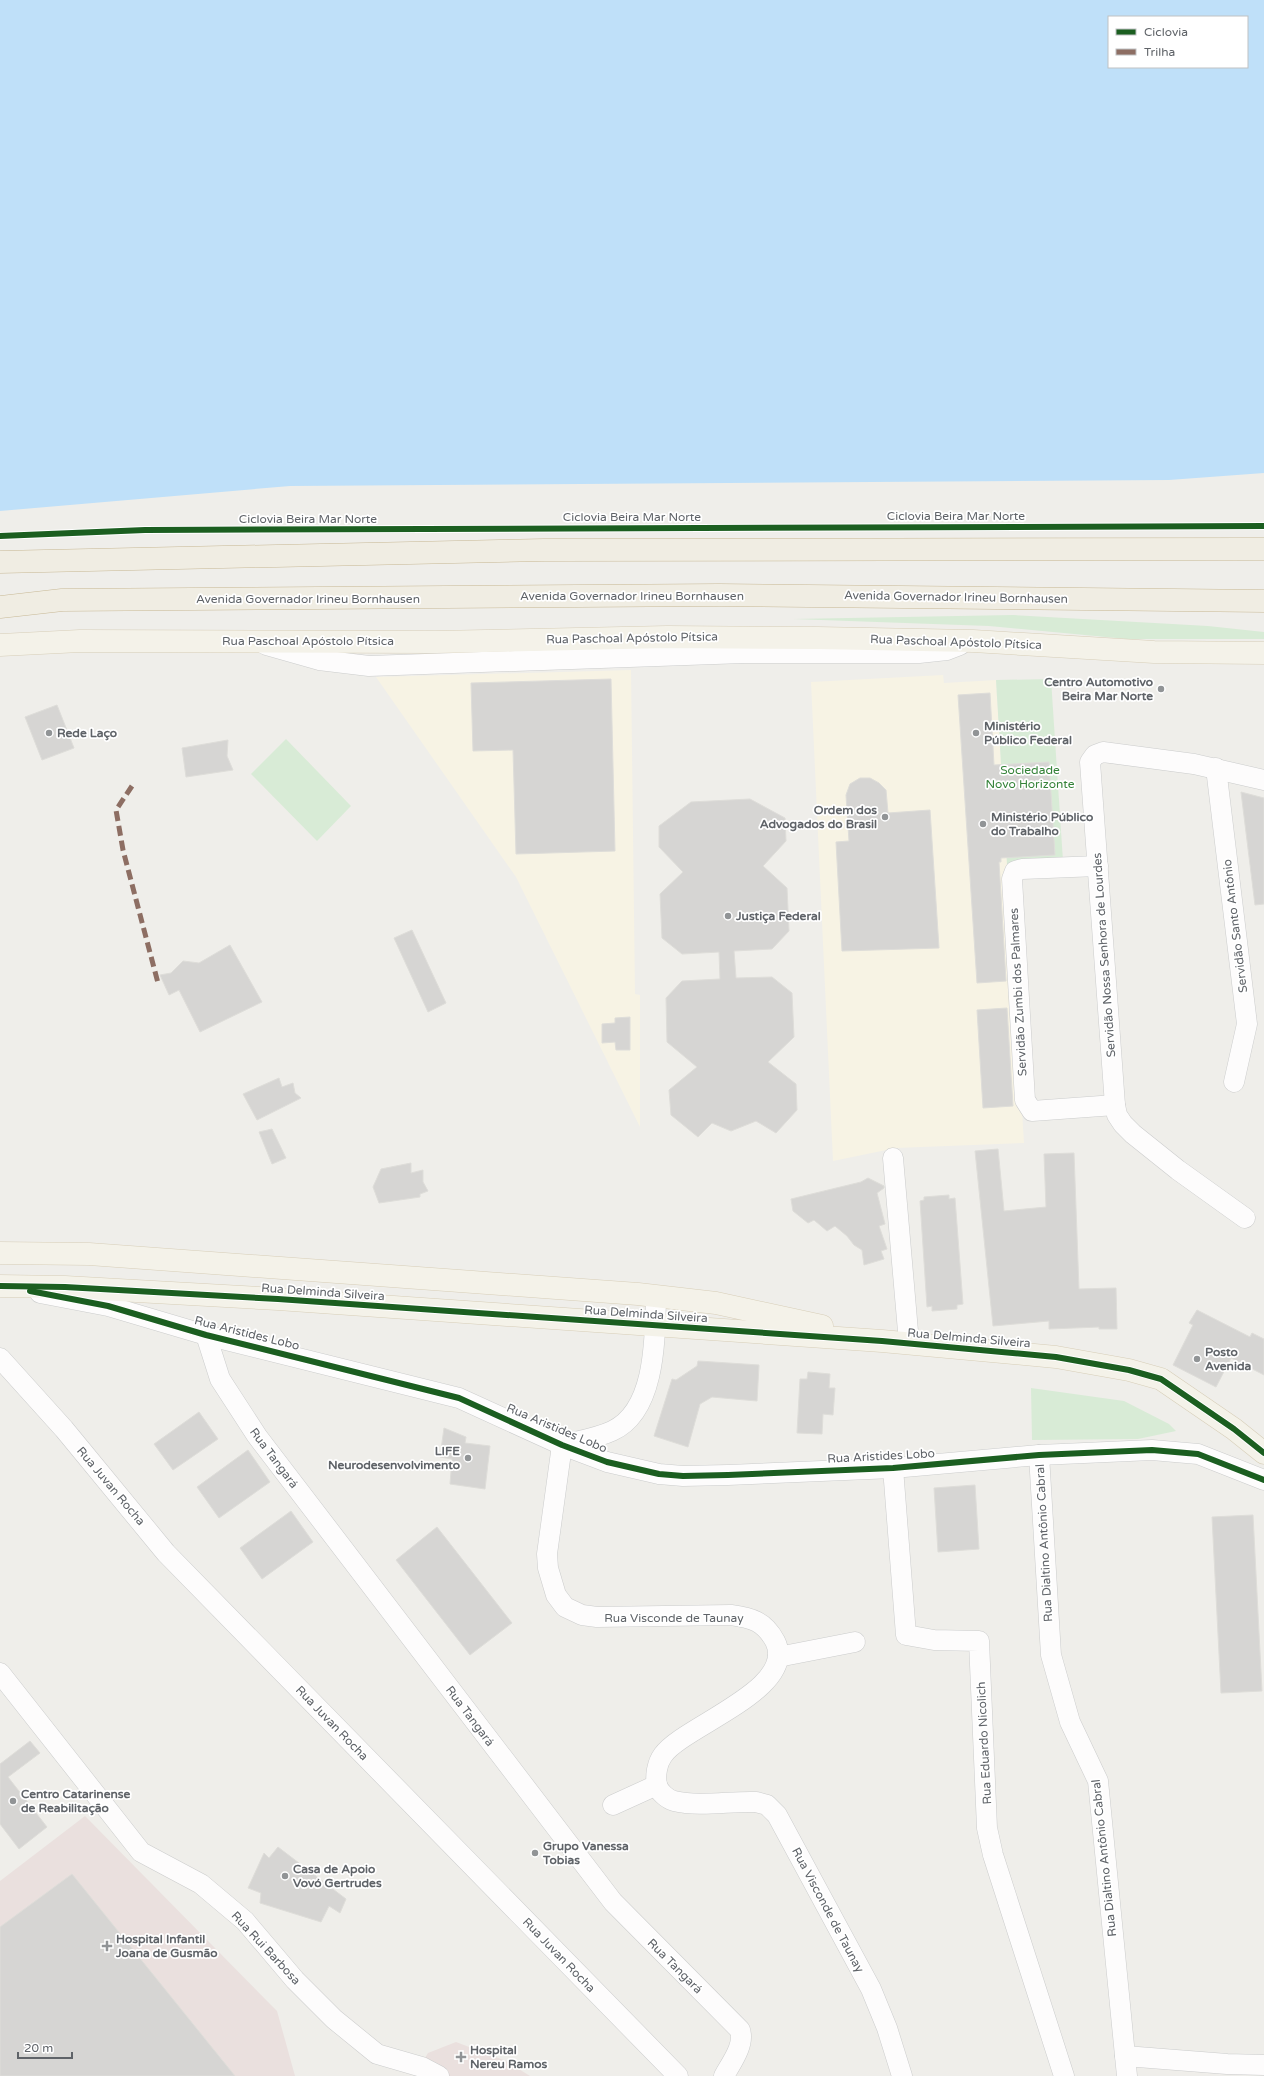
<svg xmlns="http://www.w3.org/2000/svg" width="1264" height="2076" viewBox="0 0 1264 2076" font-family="'Varela Round',sans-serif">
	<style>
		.commercial { fill: #f7f3e4 }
		.medical { fill: #eae0de }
		.green { fill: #d8ebd6 }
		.water { fill: #bfe0f9; fill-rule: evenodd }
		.building { fill: #d6d5d3; stroke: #deddd9 }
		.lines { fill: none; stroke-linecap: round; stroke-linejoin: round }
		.minor-casing { stroke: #cbcccc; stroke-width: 21 }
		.major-casing { stroke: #d7ceb8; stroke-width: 23 }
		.highway-casing { stroke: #c8b996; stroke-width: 23 }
		.minor { stroke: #fdfcfc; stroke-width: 20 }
		.major { stroke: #f4f2e9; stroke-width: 22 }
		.highway { stroke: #f0ede3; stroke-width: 22 }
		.quiet { stroke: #8d6e63; stroke-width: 5; stroke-dasharray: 10 5; stroke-linecap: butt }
		.cycleway-casing { stroke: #fff; stroke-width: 8 }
		.cycleway { stroke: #1b5e20; stroke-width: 6 }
		.poi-dot { fill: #919496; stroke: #fff; stroke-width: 1.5 }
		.labels { text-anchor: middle; stroke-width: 3.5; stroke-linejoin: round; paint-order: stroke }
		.street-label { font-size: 12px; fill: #5f6368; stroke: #fff }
		.poi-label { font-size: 12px; font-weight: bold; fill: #5f6368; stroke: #fff; text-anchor: start }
		.park-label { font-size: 12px; fill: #348238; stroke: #fff }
	</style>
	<rect width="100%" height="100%" fill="#efeeea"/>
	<!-- commercial -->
	<g class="commercial">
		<polygon points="631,670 635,994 640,995 640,1127 516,877 376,677"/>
		<polygon points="943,675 944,683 996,680 1024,1143 896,1148 833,1161 811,682"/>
	</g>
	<!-- medical -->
	<g class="medical">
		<polygon points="85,1816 277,2011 295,2076 0,2076 0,1881"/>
		<polygon points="456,2042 506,2061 530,2076 414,2076 428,2053"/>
	</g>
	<!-- green -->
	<g class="green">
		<polygon points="1013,615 1208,626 1264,632 1264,639 1127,639 989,626 793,619"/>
		<polygon points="1051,679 1063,861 1007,864 996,680"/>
		<polygon points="286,739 351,806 317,841 251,774"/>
		<polygon points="1031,1388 1124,1401 1169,1424 1176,1431 1138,1439 1032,1440"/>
	</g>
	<!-- water -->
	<path class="water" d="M 0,0 L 1264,0 L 1264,473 L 1169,480 L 290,486 L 0,511 ZM 1109,17 L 1247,17 L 1247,67 L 1109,67 Z"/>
	<!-- building -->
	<g class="building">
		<polygon points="611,679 615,851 516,854 513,750 473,751 471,683"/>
		<polygon points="990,693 994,765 1049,762 1055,855 1001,858 1001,862 999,862 1006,981 977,983 958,695"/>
		<polygon points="57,705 74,748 42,760 25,717"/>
		<polygon points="228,740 227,756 233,770 186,777 182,748"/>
		<polygon points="860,778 870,778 879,783 886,790 888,813 930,810 939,948 842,951 836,842 849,841 846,795 850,784"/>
		<polygon points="1241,792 1264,798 1264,904 1255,905"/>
		<polygon points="750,799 785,818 786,841 763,866 787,888 789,931 772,949 734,951 736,978 772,977 792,993 794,1037 768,1062 796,1084 797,1110 776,1133 756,1121 731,1131 712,1123 698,1137 671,1115 669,1090 697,1067 667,1042 666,998 682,981 720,979 719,952 682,954 662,938 660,894 683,872 659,847 659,826 691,802"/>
		<polygon points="412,930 446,1003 428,1012 394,938"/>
		<polygon points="230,945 262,1002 200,1032 179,990 169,995 160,975 171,973 183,961 199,963"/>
		<polygon points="1007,1008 1013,1106 983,1108 977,1010"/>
		<polygon points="630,1017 630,1050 616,1050 615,1042 602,1043 602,1024 615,1023 615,1018"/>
		<polygon points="279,1078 282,1087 293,1083 295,1093 301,1098 257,1120 243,1094"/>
		<polygon points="272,1129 286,1158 272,1164 259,1132"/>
		<polygon points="998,1149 1004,1211 1046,1207 1044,1154 1074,1153 1079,1289 1116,1288 1117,1329 1099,1329 1099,1327 1049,1329 1049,1321 993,1326 975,1151"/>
		<polygon points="411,1163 411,1173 423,1170 423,1182 428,1191 420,1194 420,1197 379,1203 373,1187 381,1169"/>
		<polygon points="868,1178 884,1186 884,1188 877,1193 885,1224 879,1226 887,1249 881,1251 884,1259 864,1265 862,1250 854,1245 847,1236 835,1226 827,1231 814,1220 808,1223 793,1211 791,1199 861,1182"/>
		<polygon points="949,1195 949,1199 955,1198 963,1304 957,1305 957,1309 932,1311 932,1306 927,1307 920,1201 924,1200 924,1197"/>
		<polygon points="1197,1310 1250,1337 1252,1333 1264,1339 1264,1375 1231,1358 1216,1387 1173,1365 1193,1325 1189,1323"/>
		<polygon points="698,1361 759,1365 757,1401 712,1397 700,1404 688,1447 654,1436 672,1379 676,1380 697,1366"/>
		<polygon points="808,1372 830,1374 829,1388 835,1388 833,1415 823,1414 822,1434 797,1433 800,1379 807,1379"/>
		<polygon points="199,1412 218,1439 173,1470 154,1444"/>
		<polygon points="444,1428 466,1437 465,1443 490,1446 485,1489 450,1484 452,1459 440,1457"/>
		<polygon points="248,1450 270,1482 219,1518 197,1487"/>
		<polygon points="975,1485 979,1549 938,1552 934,1488"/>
		<polygon points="291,1511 313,1542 262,1579 240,1548"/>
		<polygon points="1253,1515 1262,1691 1221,1693 1212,1517"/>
		<polygon points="437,1527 512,1623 470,1655 396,1560"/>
		<polygon points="30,1741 40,1753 8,1777 47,1827 19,1849 0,1824 0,1764"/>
		<polygon points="278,1847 346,1899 340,1913 329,1906 321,1922 260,1903 261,1893 248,1888 264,1853 269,1858"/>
		<polygon points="72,1874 235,2076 0,2076 0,1927"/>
	</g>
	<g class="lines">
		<defs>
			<g id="minor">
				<polyline points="266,645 319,660 369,666 744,653 919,653 947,650 960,645"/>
				<polyline points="1216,768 1247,1024 1234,1082"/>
				<polyline points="1098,866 1022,869 1015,871 1012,879 1025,1100 1032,1111 1115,1105"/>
				<polyline points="893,1158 909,1343"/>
				<polyline points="1245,1218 1178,1170 1133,1134 1123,1124 1117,1115 1115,1105 1090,762 1095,755 1103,752 1194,764 1264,780"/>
				<polyline points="40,1293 108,1306 206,1335 459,1398 562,1445 607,1462 659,1474 683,1476 728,1475 893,1468 1039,1455 1152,1450 1198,1454 1264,1480"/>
				<path d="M 656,1296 C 655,1338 656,1411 612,1431 C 597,1438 578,1441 562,1445 L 547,1554 L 548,1568 L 556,1595 L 565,1607 L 582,1615 L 597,1617 L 731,1615 C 752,1618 764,1621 775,1641 C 799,1689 683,1726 663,1755 C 657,1763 655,1776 657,1785 C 659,1792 667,1799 674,1801 C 700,1807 730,1801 756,1802 L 767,1805 L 777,1815 L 871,1989 L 887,2028 L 902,2076"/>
				<path d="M 206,1335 L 220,1379 L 257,1436 L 613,1902 L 740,2030 C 745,2045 731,2063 724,2076"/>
				<polyline points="0,1358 64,1429 166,1553 678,2076"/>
				<polyline points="1039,1455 1051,1655 1070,1722 1098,1781 1127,2076"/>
				<polyline points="893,1468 906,1635 934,1640 979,1641 987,1828 993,1855 1064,2076"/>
				<polyline points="778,1657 855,1642"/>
				<polyline points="0,1673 141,1852 201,1884 245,1921 295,1980 334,2019 377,2054 422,2067 439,2076"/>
				<polyline points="613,1805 657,1785"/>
				<polyline points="1125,2056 1227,2064 1264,2065"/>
			</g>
			<g id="major">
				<polyline points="0,645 80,641 436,642 667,637 818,638 973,641 1154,652 1264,653"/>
				<polyline points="0,1253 89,1254 638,1294 716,1303 822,1326"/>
				<polyline points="0,1286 65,1287 278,1299 882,1341 1056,1357 1129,1370 1161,1379 1234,1429 1264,1453"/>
			</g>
			<g id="highway">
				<polyline points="0,562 544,550 1264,549"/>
				<polyline points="0,607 62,600 719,595 1264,601"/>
			</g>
		</defs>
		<!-- minor casing -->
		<use href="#minor" class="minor-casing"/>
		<!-- major casing -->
		<use href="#major" class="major-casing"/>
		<!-- highway casing -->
		<use href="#highway" class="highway-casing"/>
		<!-- minor -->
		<use href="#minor" class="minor"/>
		<!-- major -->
		<use href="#major" class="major"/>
		<!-- highway -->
		<use href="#highway" class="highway"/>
		<!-- quiet -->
		<polyline class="quiet" points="132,786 116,810 123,850 158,983"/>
		<defs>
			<g id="cycleway">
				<polyline points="0,536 145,530 1264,526"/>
				<polyline points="0,1286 65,1287 278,1299 882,1341 1056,1357 1129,1370 1161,1379 1234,1429 1264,1453"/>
				<polyline points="30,1291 108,1306 206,1335 459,1398 562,1445 607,1462 659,1474 683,1476 728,1475 893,1468 1039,1455 1152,1450 1198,1454 1264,1480"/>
			</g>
		</defs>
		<!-- cycleway casing -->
		<use href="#cycleway" class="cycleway-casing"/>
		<!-- cycleway -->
		<use href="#cycleway" class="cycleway"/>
	</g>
	<!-- markers -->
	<g class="poi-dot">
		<circle cx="1161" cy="689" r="4"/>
		<circle cx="49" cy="733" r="4"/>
		<circle cx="976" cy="733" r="4"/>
		<circle cx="885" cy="817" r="4"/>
		<circle cx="983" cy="824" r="4"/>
		<circle cx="728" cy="916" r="4"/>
		<circle cx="1197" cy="1359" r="4"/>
		<circle cx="468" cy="1458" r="4"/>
		<circle cx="13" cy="1801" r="4"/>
		<circle cx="535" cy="1853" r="4"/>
		<circle cx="285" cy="1876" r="4"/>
		<path d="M105 1940h4v4h4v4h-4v4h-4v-4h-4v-4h4z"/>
		<path d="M459 2051h4v4h4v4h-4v4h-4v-4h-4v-4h4z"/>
	</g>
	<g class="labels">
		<!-- street labels -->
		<g class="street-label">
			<text x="956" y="520">Ciclovia Beira Mar Norte</text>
			<text x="632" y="521">Ciclovia Beira Mar Norte</text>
			<text x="308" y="523">Ciclovia Beira Mar Norte</text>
			<text x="632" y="600">Avenida Governador Irineu Bornhausen</text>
			<text transform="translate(956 597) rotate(1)" y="4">Avenida Governador Irineu Bornhausen</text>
			<text x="308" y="603">Avenida Governador Irineu Bornhausen</text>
			<text transform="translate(632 638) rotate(-1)" y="4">Rua Paschoal Apóstolo Pítsica</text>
			<text x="308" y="645">Rua Paschoal Apóstolo Pítsica</text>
			<text transform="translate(956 642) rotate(2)" y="4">Rua Paschoal Apóstolo Pítsica</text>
			<text transform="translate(1235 926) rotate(-97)" y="4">Servidão Santo Antônio</text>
			<text transform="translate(1104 955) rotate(-94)" y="4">Servidão Nossa Senhora de Lourdes</text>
			<text transform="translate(1018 992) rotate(-93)" y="4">Servidão Zumbi dos Palmares</text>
			<text transform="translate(323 1292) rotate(4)" y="4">Rua Delminda Silveira</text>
			<text transform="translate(646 1314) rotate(4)" y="4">Rua Delminda Silveira</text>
			<text transform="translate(247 1333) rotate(14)" y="4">Rua Aristides Lobo</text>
			<text transform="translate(969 1338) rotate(5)" y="4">Rua Delminda Silveira</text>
			<text transform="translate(557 1428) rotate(23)" y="4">Rua Aristides Lobo</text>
			<text transform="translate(881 1456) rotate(-3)" y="4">Rua Aristides Lobo</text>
			<text transform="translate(274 1458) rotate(53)" y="4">Rua Tangará</text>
			<text transform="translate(111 1486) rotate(50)" y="4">Rua Juvan Rocha</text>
			<text transform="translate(1044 1543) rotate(-93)" y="4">Rua Dialtino Antônio Cabral</text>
			<text x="674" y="1622">Rua Visconde de Taunay</text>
			<text transform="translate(470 1716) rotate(53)" y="4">Rua Tangará</text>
			<text transform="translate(332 1723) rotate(46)" y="4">Rua Juvan Rocha</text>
			<text transform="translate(984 1743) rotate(-93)" y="4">Rua Eduardo Nicolich</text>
			<text transform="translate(1104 1858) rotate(-96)" y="4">Rua Dialtino Antônio Cabral</text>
			<text transform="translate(828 1910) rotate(62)" y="4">Rua Visconde de Taunay</text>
			<text transform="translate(266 1948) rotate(47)" y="4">Rua Rui Barbosa</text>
			<text transform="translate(559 1955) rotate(46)" y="4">Rua Juvan Rocha</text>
			<text transform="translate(675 1966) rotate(45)" y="4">Rua Tangará</text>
		</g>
		<!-- poi labels -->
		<g class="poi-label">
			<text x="1153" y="686" text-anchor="end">Centro Automotivo<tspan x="1153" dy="14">Beira Mar Norte</tspan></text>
			<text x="984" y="730">Ministério<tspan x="984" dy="14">Público Federal</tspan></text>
			<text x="57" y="737">Rede Laço</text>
			<text x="877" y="814" text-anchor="end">Ordem dos<tspan x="877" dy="14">Advogados do Brasil</tspan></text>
			<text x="991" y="821">Ministério Público<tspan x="991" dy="14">do Trabalho</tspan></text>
			<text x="736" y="920">Justiça Federal</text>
			<text x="1205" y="1356">Posto<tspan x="1205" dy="14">Avenida</tspan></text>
			<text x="460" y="1455" text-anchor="end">LIFE<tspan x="460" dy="14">Neurodesenvolvimento</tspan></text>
			<text x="21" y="1798">Centro Catarinense<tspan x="21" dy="14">de Reabilitação</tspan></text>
			<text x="543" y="1850">Grupo Vanessa<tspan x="543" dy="14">Tobias</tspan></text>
			<text x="293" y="1873">Casa de Apoio<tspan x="293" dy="14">Vovó Gertrudes</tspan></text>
			<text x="116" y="1943">Hospital Infantil<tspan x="116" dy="14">Joana de Gusmão</tspan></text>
			<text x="470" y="2054">Hospital<tspan x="470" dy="14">Nereu Ramos</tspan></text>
		</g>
		<!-- park labels -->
		<g class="park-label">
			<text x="1030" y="774">Sociedade<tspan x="1030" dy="14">Novo Horizonte</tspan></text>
		</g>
	</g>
	<!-- legend -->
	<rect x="1108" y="16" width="140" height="52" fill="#ffffff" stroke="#bfc1c3"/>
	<rect x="1116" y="29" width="20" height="6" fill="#1b5e20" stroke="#bfc1c3"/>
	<text x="1144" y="36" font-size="12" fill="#5f6368">Ciclovia</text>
	<rect x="1116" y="49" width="20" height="6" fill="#8d6e63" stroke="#bfc1c3"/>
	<text x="1144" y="56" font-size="12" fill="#5f6368">Trilha</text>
	<!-- scale -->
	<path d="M18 2052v6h54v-6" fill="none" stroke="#5f6368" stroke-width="2"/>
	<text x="24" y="2052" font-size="12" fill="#5f6368" stroke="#ffffff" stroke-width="3" paint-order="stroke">20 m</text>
</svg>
